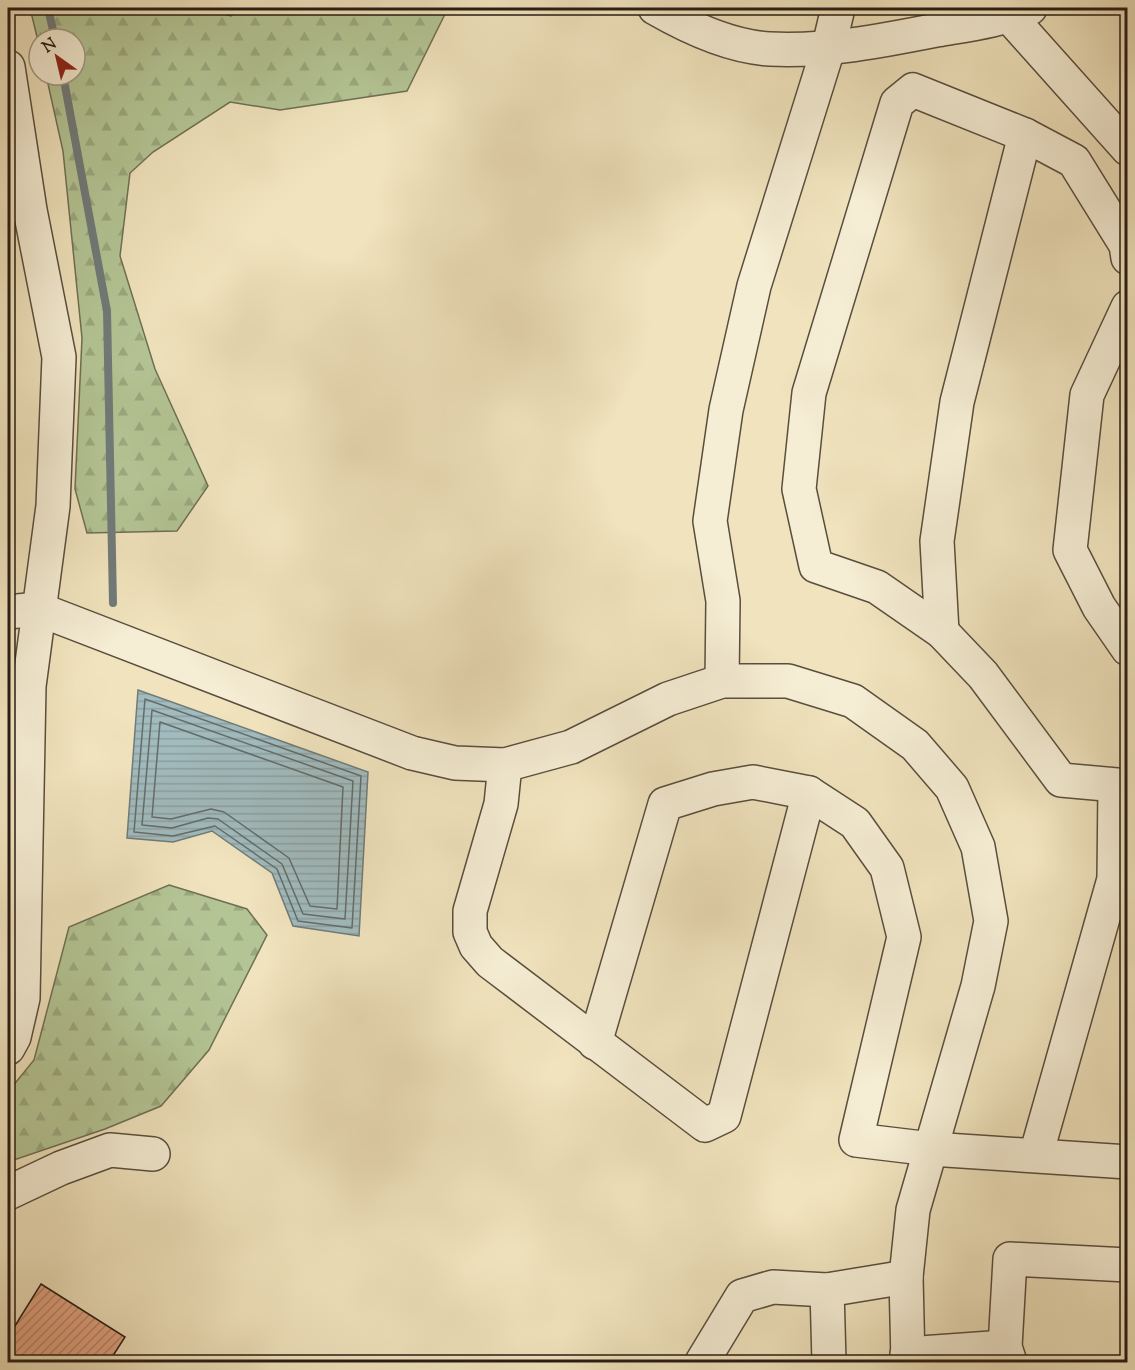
<svg xmlns="http://www.w3.org/2000/svg" width="1135" height="1370" viewBox="0 0 1135 1370" font-family="'Sorts Mill Goudy',serif">
	<style>
		.forest { fill: url(#forest-firs); stroke: #6e7054; stroke-width: 1.5 }
		.water { fill: url(#water-rules); stroke: #707b7a; stroke-width: 1.5 }
		.lines { fill: none; stroke-linecap: round; stroke-linejoin: round }
		.shore { stroke: #646c69; stroke-width: 1.5 }
		.stream { stroke: #707b7a; stroke-width: 8 }
		.building { fill: url(#building-hatch); stroke: #271c14; stroke-width: 1.5 }
		.minor-casing { stroke: #594e3e; stroke-width: 36 }
		.minor { stroke: #f5edd4; stroke-width: 33 }
	</style>
	<defs>
		<pattern id="forest-firs" width="22" height="20" patternUnits="userSpaceOnUse" patternTransform="scale(1.5)"><rect width="22" height="20" fill="#b4c595"/><path d="M5 1l3.5 6h-7zM16 11l3.5 6h-7z" fill="#9ba980"/></pattern>
		<pattern id="water-rules" width="6" height="5" patternUnits="userSpaceOnUse" patternTransform="scale(1.5)"><rect width="6" height="5" fill="#a1bbbe"/><path d="M0 2.5h6" fill="none" stroke="#8ba0a2"/></pattern>
		<pattern id="building-hatch" width="6" height="6" patternUnits="userSpaceOnUse" patternTransform="scale(1.5)"><rect width="6" height="6" fill="#e3a482"/><path d="M-1 1l2-2M0 6l6-6M5 7l2-2" fill="none" stroke="#b88569"/></pattern>
	</defs>
	<rect width="100%" height="100%" fill="#f0e3bd"/>
	<filter id="stains"><feTurbulence type="fractalNoise" baseFrequency=".00333" numOctaves="4"/><feColorMatrix values="0 0 0 0 .2 0 0 0 0 .09 0 0 0 0 .02 0 0 0 .5 -.17"/></filter>
	<radialGradient id="worn" r=".72"><stop offset=".6" stop-color="#630" stop-opacity="0"/><stop offset="1" stop-color="#630" stop-opacity=".3"/></radialGradient>
	<!-- forest -->
	<g class="forest">
		<polygon points="30,8 200,8 231,16 243,8 448,8 407,91 280,110 230,102 153,152 130,173 120,256 155,369 208,486 177,531 87,533 75,489 82,338 63,151 46,75 75,75 75,39 39,39 39,45"/>
		<polygon points="169,885 247,909 267,935 209,1050 161,1106 105,1129 8,1162 8,1092 34,1060 69,927"/>
	</g>
	<!-- water -->
	<polygon class="water" points="138,690 368,772 359,936 293,926 272,873 212,831 173,842 127,838"/>
	<g class="lines">
		<!-- shore -->
		<g class="shore">
			<polygon points="145,699 361,776 352,928 298,921 277,869 215,826 173,836 134,832"/>
			<polygon points="152,710 353,781 345,919 303,914 282,864 218,819 208,818 172,828 142,825"/>
			<polygon points="160,722 343,787 337,909 310,906 289,858 224,812 211,809 171,819 152,817"/>
		</g>
		<!-- stream -->
		<g class="stream">
			<polyline points="48,8 55,39"/>
			<polyline points="63,75 107,311 113,603"/>
		</g>
	</g>
	<!-- building -->
	<polygon class="building" points="41,1284 125,1337 109,1362 8,1362 8,1337"/>
	<g class="lines">
		<defs>
			<g id="minor">
				<path d="M 655,8 C 688,27 730,47 770,49 C 827,52 886,40 942,29 C 972,24 1002,20 1030,8"/>
				<polyline points="1010,17 1128,149"/>
				<polyline points="8,67 30,210 59,357 53,506 29,686 23,998 14,1037 8,1048"/>
				<polyline points="1128,258 1126,245 1074,161 1025,135 913,90 897,103 809,393 799,489 816,566 877,587 942,632 983,675 1061,780 1128,786"/>
				<polyline points="1128,307 1087,395 1070,550 1099,607 1128,649"/>
				<polyline points="8,612 38,609 412,753 455,763 505,765 571,747 668,699 722,681 788,681 853,701 915,745 952,788 978,847 991,921 978,986 913,1210 906,1277 908,1362"/>
				<polyline points="942,632 937,541 957,402 1025,135"/>
				<polyline points="722,681 723,601 710,521 726,410 754,286 829,46 838,8"/>
				<polyline points="505,765 501,804 470,911 470,932 476,946 490,962 705,1125 724,1116 809,793"/>
				<polyline points="595,1043 665,804 713,789 753,782 809,793 855,823 887,868 904,937 856,1140 931,1149 1128,1162"/>
				<polyline points="1036,1155 1114,879 1115,786"/>
				<polyline points="8,1193 61,1168 110,1150 153,1154"/>
				<polyline points="827,1290 829,1362"/>
				<polyline points="907,1354 1005,1347"/>
				<polyline points="702,1362 742,1296 773,1287 827,1290 906,1277"/>
				<polyline points="1010,1362 1005,1347 1010,1259 1128,1265"/>
			</g>
		</defs>
		<!-- minor casing -->
		<use href="#minor" class="minor-casing"/>
		<!-- minor -->
		<use href="#minor" class="minor"/>
	</g>
	<!-- margin -->
	<rect width="1135" height="1370" fill="none" stroke="#f0e3bd" stroke-width="30"/>
	<rect x="9" y="9" width="1117" height="1352" fill="none" stroke="#271c14" stroke-width="3"/>
	<rect x="15" y="15" width="1105" height="1340" fill="none" stroke="#271c14" stroke-width="1.5"/>
	<!-- north arrow -->
	<g transform="translate(57 57) rotate(326)"><circle r="28" fill="#f5edd4" stroke="#a39987" stroke-width="1.5"/>
	<path d="M0-4.5L10 22L0 15L-10 22Z" fill="#8f2418"/>
	<text y="-9" font-size="16" font-weight="bold" text-anchor="middle" fill="#271c14">N</text>
	</g>
	<rect width="100%" height="100%" filter="url(#stains)"/>
	<rect width="100%" height="100%" fill="url(#worn)"/>
</svg>
